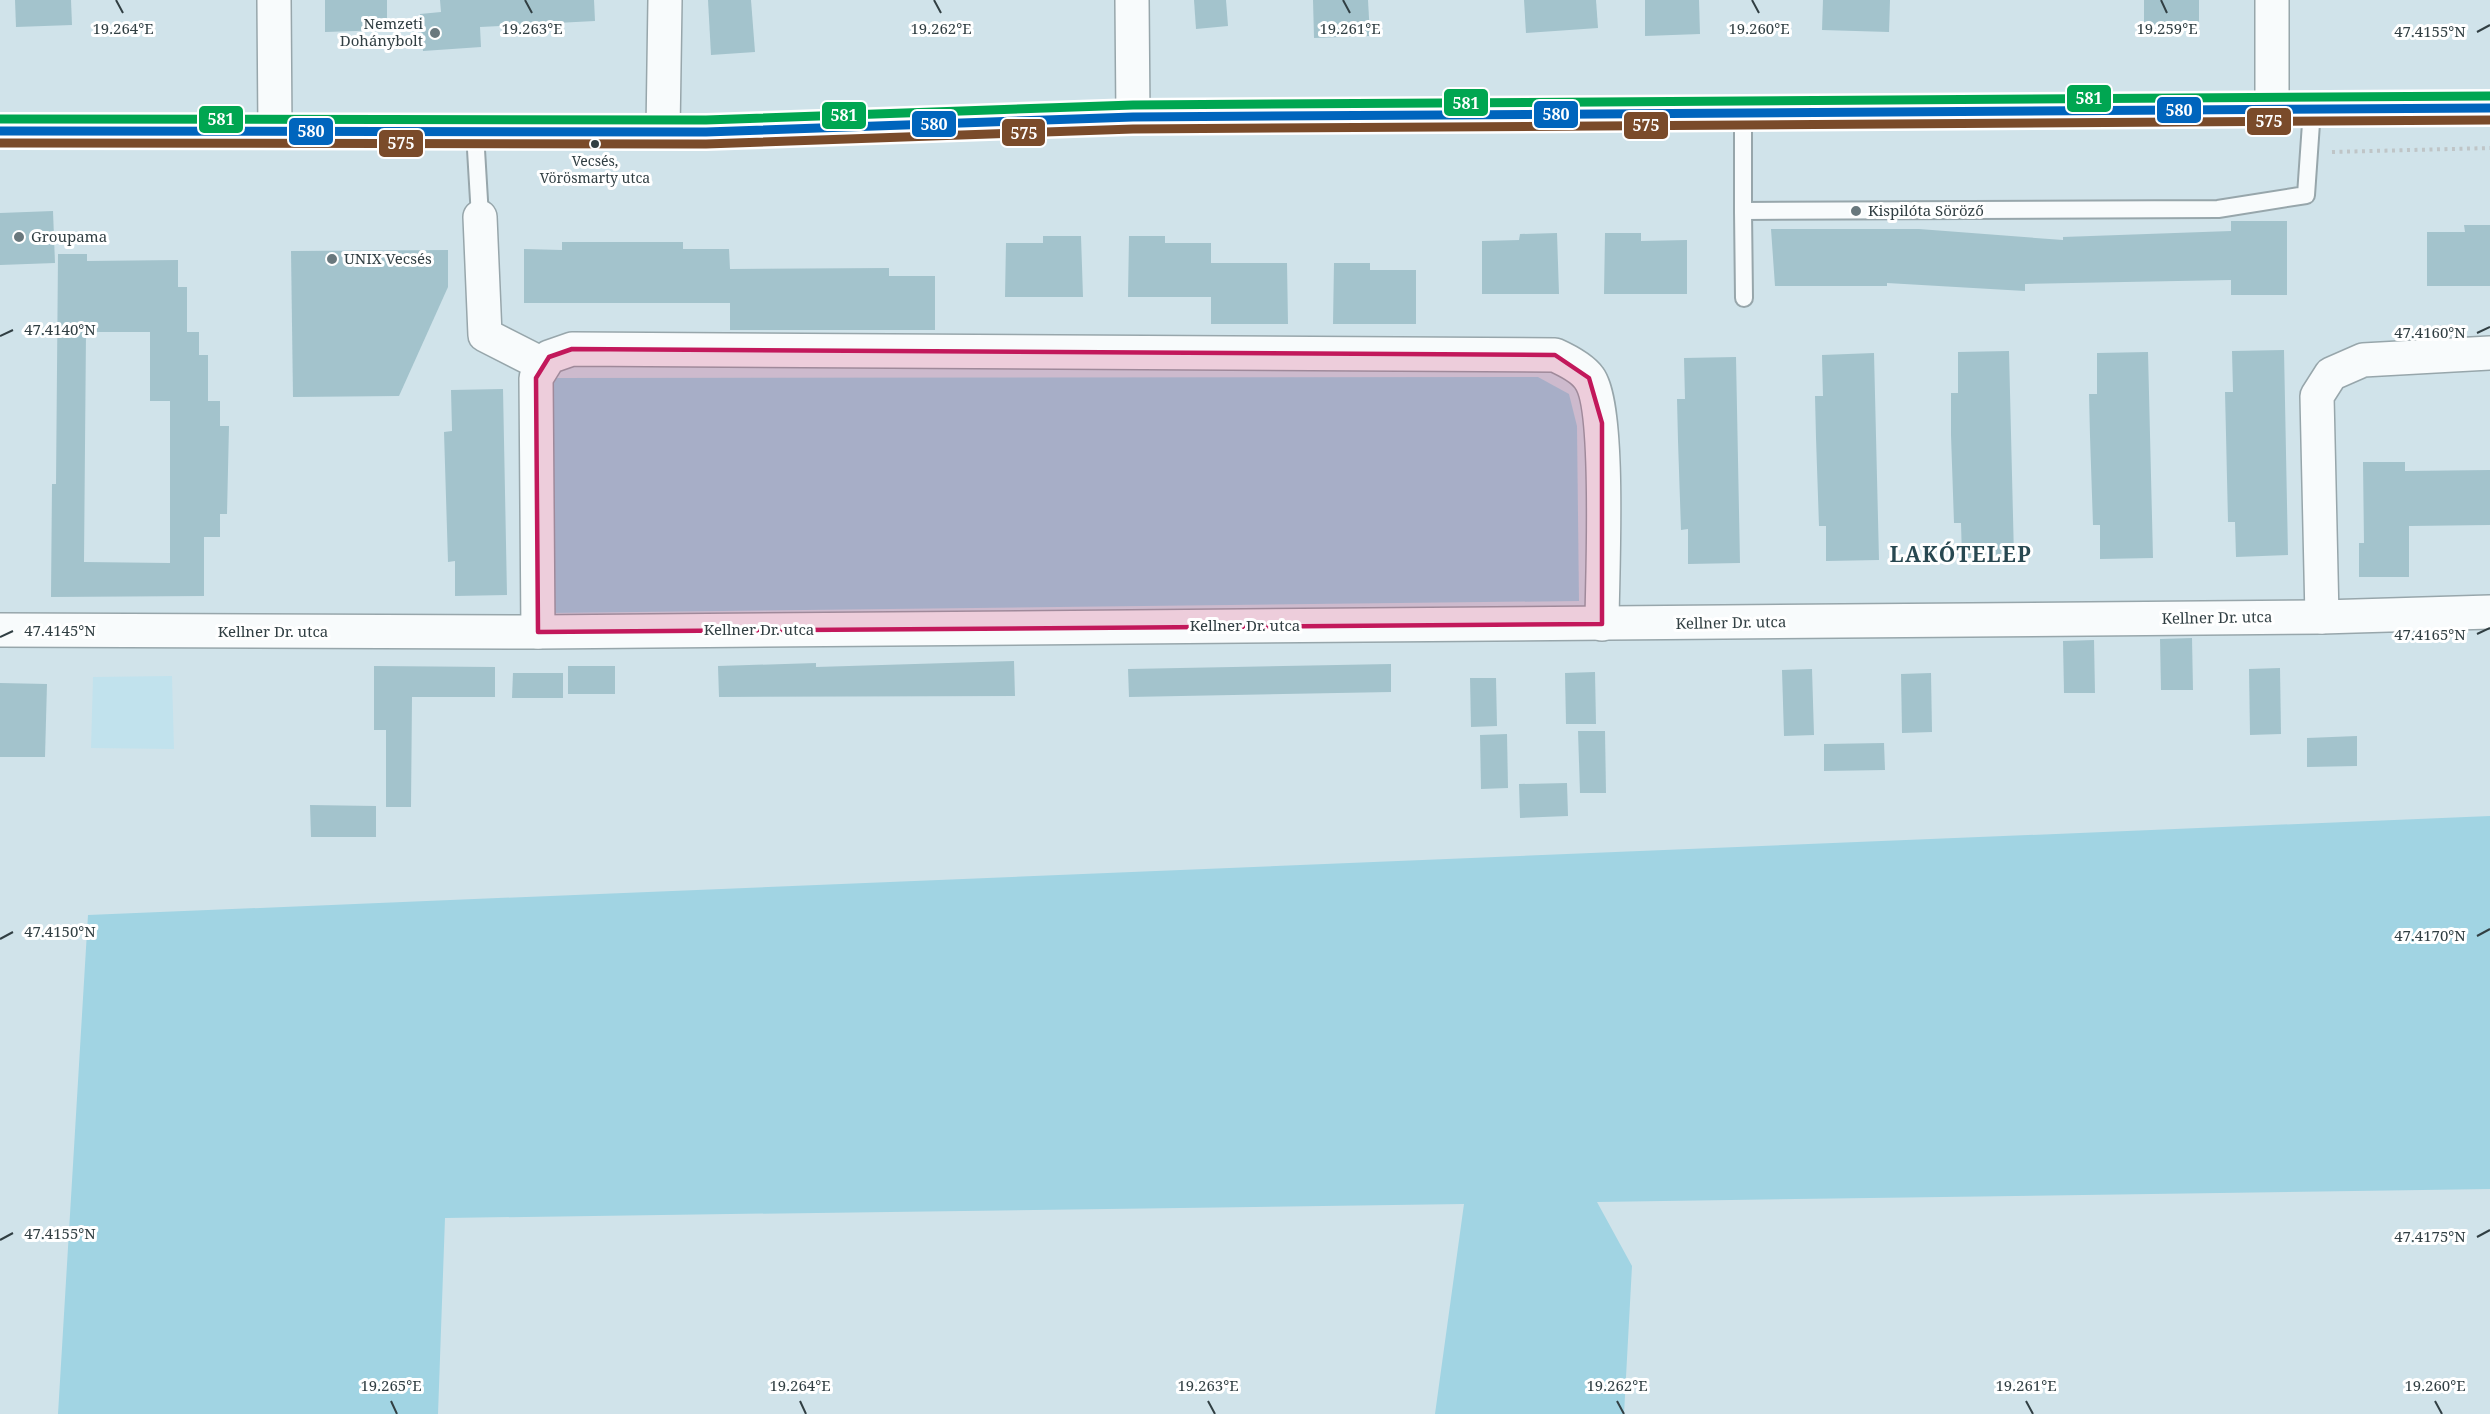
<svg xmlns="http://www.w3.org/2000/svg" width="2490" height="1414" viewBox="0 0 2490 1414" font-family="'Noto Serif',serif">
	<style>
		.built { fill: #c1e2ed }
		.green { fill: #a1d4e3 }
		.building { fill: #a3c3cc; fill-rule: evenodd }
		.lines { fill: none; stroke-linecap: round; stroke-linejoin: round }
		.lane-casing { stroke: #97a6ab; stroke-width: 20 }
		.street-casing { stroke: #97a6ab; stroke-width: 36 }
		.primary-casing { stroke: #97a6ab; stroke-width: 36 }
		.path { stroke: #bfc5c7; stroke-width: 4; stroke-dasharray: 3 4.5; stroke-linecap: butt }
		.lane { stroke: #f8fbfc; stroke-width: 16 }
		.street { stroke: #f8fbfc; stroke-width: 33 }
		.primary { stroke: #f8fbfc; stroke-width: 33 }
		.bus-1-casing { stroke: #fff; stroke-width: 14 }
		.bus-2-casing { stroke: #fff; stroke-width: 14 }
		.bus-3-casing { stroke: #fff; stroke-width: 14 }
		.bus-1 { stroke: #0065bd; stroke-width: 9 }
		.bus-2 { stroke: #7a4b2a; stroke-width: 9 }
		.bus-3 { stroke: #00a651; stroke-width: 9 }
		.marked { fill: #c2185b; fill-opacity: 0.2; stroke: #c2185b; stroke-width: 4.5; stroke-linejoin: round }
		.ticks { fill: none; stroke: #313f43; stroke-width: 2 }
		.poi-dot { fill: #69787d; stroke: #fff; stroke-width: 2 }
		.bus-dot { fill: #313f43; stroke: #fff; stroke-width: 2 }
		.labels { text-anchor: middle; stroke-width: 6; stroke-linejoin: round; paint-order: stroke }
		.bus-label { font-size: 14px; fill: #313f43; stroke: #fff }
		.poi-label { font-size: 15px; fill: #313f43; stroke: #fff; text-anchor: start }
		.street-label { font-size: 15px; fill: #313f43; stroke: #fff }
		.district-label { font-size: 21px; font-weight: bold; letter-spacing: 1.5px; fill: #284851; stroke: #fff }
		.ticks-label { font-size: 15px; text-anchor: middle; fill: #313f43; stroke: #fff; stroke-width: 6; stroke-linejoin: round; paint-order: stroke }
		.line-badge { stroke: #fff; stroke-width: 2 }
		.badge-label { font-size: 16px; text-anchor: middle; font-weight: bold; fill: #fff }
	</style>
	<rect width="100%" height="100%" fill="#d0e3ea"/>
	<!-- built -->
	<polygon class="built" points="172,676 174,749 91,748 93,677"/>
	<!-- green -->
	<g class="green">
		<polygon points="1538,377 1569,394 1577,426 1579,601 550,613 548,396 556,378"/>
		<polygon points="2490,816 2490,1189 1597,1202 1632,1266 1624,1414 1435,1414 1464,1204 445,1218 438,1414 58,1414 88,915"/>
	</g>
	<!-- building -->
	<g class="building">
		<polygon points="15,0 71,0 72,25 16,27"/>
		<polygon points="325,0 387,0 387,30 325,32"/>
		<polygon points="440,0 594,0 595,21 480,27 481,47 423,51 420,14 441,12"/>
		<polygon points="708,0 751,0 755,52 711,55"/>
		<polygon points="1194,0 1226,0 1228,26 1196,29"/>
		<polygon points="1313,0 1368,0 1370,36 1314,38"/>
		<polygon points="1524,0 1596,0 1598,28 1526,33"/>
		<polygon points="1645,0 1699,0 1700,34 1645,36"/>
		<polygon points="1823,0 1890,0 1889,32 1822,30"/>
		<rect x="2144" y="0" width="55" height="25"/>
		<polygon points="53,211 55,263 0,265 0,213"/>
		<polygon points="2231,221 2287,221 2287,295 2231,295 2231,280 2025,284 2025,291 1887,283 1887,286 1775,286 1771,229 1919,229 2063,240 2063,237 2231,231"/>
		<polygon points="2464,225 2490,225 2490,286 2427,286 2427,232 2465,232"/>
		<polygon points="1557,233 1559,294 1482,294 1482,241 1519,240 1520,234"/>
		<polygon points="1605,233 1641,233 1641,241 1687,240 1687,294 1604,294"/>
		<polygon points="1043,236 1081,236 1083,297 1005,297 1006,243 1043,243"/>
		<polygon points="1129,236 1165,236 1165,243 1211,243 1211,263 1287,263 1288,324 1211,324 1211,297 1128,297"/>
		<polygon points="562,242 683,242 683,249 729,249 730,269 889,268 889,276 935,276 935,330 730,330 730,303 524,303 524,249 562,250"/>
		<polygon points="448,250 448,287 399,396 293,397 291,251"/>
		<path d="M 58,254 L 87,254 L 87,261 L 178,260 L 178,287 L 187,287 L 187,332 L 199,332 L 199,355 L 208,355 L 208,401 L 220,401 L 220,426 L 229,426 L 227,514 L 220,514 L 220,537 L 204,537 L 204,596 L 51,597 L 52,484 L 56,484 ZM 86,332 L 150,332 L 150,401 L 170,401 L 170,563 L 84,562 Z"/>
		<polygon points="1334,263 1370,263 1370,270 1416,270 1416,324 1333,324"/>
		<polygon points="2284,350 2288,555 2236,557 2235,522 2228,522 2226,434 2225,392 2233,392 2232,351"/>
		<polygon points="2009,351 2014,557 1962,558 1961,523 1954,523 1951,435 1951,393 1958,393 1958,352"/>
		<polygon points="2148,352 2153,558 2100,559 2100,525 2093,525 2090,436 2089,394 2097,394 2097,353"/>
		<polygon points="1874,353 1879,560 1826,561 1826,526 1819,526 1816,438 1815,396 1823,396 1822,355"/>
		<polygon points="1736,357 1740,563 1688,564 1688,529 1681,530 1678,441 1677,399 1685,399 1684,358"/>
		<polygon points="503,389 507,595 455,596 455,561 448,562 444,432 452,431 451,390"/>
		<polygon points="2363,462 2405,462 2405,471 2490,470 2490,525 2409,526 2409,577 2359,577 2359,543 2364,543"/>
		<polygon points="2192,638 2193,690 2161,690 2160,639"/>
		<polygon points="2094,640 2095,693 2064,693 2063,641"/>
		<polygon points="1014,661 1015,696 719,697 718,666 816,663 816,667"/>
		<polygon points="1391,664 1391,692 1129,697 1128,669"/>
		<polygon points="374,666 495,667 495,697 412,697 411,807 386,807 386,730 374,730"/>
		<rect x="568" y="666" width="47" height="28"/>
		<polygon points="2280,668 2281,734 2250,735 2249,669"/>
		<polygon points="1812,669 1814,735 1784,736 1782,670"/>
		<polygon points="1595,672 1596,724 1566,724 1565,673"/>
		<polygon points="513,673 563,673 563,698 512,698"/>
		<polygon points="1931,673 1932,732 1902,733 1901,674"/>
		<polygon points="1470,678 1496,678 1497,726 1471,727"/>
		<polygon points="0,683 47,684 45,757 0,757"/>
		<polygon points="1578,731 1605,731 1606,793 1580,793"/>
		<polygon points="1507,734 1508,788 1481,789 1480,735"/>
		<polygon points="2357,736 2357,766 2307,767 2307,738"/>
		<polygon points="1884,743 1885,770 1824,771 1824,744"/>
		<polygon points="1567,783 1568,816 1520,818 1519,784"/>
		<polygon points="310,805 376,806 376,837 311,837"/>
	</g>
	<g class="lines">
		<defs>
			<g id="lane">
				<polyline points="1743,112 1743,211 2218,209 2306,195 2312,109"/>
				<polyline points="475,133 480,217"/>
				<polyline points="1743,211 1744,298"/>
			</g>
			<g id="street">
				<polyline points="274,0 275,131"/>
				<polyline points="1132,0 1133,117"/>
				<polyline points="2272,0 2272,109"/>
				<polyline points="663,131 665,0"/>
				<polyline points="480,217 485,335 542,364"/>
				<polyline points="2322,617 2317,396 2331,374 2363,360 2490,353"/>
				<polyline points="0,630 538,632 2322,617 2490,612"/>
				<path d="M 538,632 L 536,378 L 549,357 L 572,349 L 1555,355 C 1566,360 1582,368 1589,378 C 1611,407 1602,579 1602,624"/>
			</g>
			<polyline id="primary" points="0,131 706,132 1133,117 2490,108"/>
		</defs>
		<!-- lane casing -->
		<use href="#lane" class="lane-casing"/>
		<!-- street casing -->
		<use href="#street" class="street-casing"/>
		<!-- primary casing -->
		<use href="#primary" class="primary-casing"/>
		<!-- path -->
		<polyline class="path" points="2332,152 2490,148"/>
		<!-- lane -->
		<use href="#lane" class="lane"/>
		<!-- street -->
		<use href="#street" class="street"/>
		<!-- primary -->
		<use href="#primary" class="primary"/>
		<defs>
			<polyline id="bus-1" points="0,131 706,132 1133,117 2490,108"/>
			<polyline id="bus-2" points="0,143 706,144 1133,129 2490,120"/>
			<polyline id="bus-3" points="0,119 706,120 1133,105 2490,96"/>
		</defs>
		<!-- bus-1 casing -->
		<use href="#bus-1" class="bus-1-casing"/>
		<!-- bus-2 casing -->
		<use href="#bus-2" class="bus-2-casing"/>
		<!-- bus-3 casing -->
		<use href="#bus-3" class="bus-3-casing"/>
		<!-- bus-1 -->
		<use href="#bus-1" class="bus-1"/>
		<!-- bus-2 -->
		<use href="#bus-2" class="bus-2"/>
		<!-- bus-3 -->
		<use href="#bus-3" class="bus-3"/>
	</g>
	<!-- marked area -->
	<path class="marked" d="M 572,349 L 1555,355 L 1589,378 L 1602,423 L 1602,624 L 538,632 L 536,378 L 549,357 Z"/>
	<!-- ticks -->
	<path class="ticks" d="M 116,0 L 123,13M 525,0 L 532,13M 934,0 L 941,13M 1343,0 L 1350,13M 1752,0 L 1759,13M 2161,0 L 2167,13M 2477,32 L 2490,25M 2477,333 L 2490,327M 0,336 L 13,330M 2477,634 L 2490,628M 0,637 L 13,631M 2477,936 L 2490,929M 0,939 L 13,932M 2477,1237 L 2490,1230M 0,1240 L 13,1233M 391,1401 L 397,1414M 800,1401 L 806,1414M 1208,1401 L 1215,1414M 1617,1401 L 1624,1414M 2026,1401 L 2033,1414M 2435,1401 L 2442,1414"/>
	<!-- markers -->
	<g class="poi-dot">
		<circle cx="435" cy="33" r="6"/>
		<circle cx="1856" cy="211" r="6"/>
		<circle cx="19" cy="237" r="6"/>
		<circle cx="332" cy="259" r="6"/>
	</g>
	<circle class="bus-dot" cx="595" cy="144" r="5"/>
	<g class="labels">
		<!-- bus labels -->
		<g class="bus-label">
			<text x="595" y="166">Vecsés,<tspan x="595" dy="17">Vörösmarty utca</tspan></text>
		</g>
		<!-- poi labels -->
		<g class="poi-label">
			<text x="423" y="29" text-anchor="end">Nemzeti<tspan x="423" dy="17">Dohánybolt</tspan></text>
			<text x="1868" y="216">Kispilóta Söröző</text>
			<text x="31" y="242">Groupama</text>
			<text x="344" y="264">UNIX Vecsés</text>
		</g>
		<!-- street labels -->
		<g class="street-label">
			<text transform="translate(2217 618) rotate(-1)" y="5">Kellner Dr. utca</text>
			<text transform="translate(1731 623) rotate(-1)" y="5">Kellner Dr. utca</text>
			<text x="1245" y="631">Kellner Dr. utca</text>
			<text x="759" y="635">Kellner Dr. utca</text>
			<text x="273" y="637">Kellner Dr. utca</text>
		</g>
		<!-- district labels -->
		<g class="district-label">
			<text x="1961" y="562">LAKÓTELEP</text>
		</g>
	</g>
	<g class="ticks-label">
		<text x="532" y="34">19.263°E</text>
		<text x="941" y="34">19.262°E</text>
		<text x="1350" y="34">19.261°E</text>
		<text x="1759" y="34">19.260°E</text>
		<text x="2167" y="34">19.259°E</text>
		<text x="123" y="34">19.264°E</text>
		<text x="2430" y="37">47.4155°N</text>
		<text x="60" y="335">47.4140°N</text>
		<text x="2430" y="338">47.4160°N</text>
		<text x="60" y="636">47.4145°N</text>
		<text x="2430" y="640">47.4165°N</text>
		<text x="60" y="937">47.4150°N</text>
		<text x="2430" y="941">47.4170°N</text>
		<text x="60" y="1239">47.4155°N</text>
		<text x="2430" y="1242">47.4175°N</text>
		<text x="391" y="1391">19.265°E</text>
		<text x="800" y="1391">19.264°E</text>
		<text x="1208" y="1391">19.263°E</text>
		<text x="1617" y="1391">19.262°E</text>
		<text x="2026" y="1391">19.261°E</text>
		<text x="2435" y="1391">19.260°E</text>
	</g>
	<g class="line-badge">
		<rect x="2066" y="84" width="46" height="29" rx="6" fill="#00a651"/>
		<rect x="1443" y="88" width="46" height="29" rx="6" fill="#00a651"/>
		<rect x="2156" y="96" width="46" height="28" rx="6" fill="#0065bd"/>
		<rect x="1533" y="100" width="46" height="29" rx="6" fill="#0065bd"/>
		<rect x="821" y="101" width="46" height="29" rx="6" fill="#00a651"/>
		<rect x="198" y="105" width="46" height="29" rx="6" fill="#00a651"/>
		<rect x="2246" y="107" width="46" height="29" rx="6" fill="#7a4b2a"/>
		<rect x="911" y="110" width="46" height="28" rx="6" fill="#0065bd"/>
		<rect x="1623" y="111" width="46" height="29" rx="6" fill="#7a4b2a"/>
		<rect x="288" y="117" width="46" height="29" rx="6" fill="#0065bd"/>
		<rect x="1001" y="118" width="45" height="29" rx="6" fill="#7a4b2a"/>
		<rect x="378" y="129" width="46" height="29" rx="6" fill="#7a4b2a"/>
	</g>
	<g class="badge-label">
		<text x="2089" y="104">581</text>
		<text x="1466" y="109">581</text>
		<text x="2179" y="116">580</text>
		<text x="1556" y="120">580</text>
		<text x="844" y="121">581</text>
		<text x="221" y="125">581</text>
		<text x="2269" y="127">575</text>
		<text x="934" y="130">580</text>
		<text x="1646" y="131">575</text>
		<text x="311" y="137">580</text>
		<text x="1024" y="139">575</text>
		<text x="401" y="149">575</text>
	</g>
</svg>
